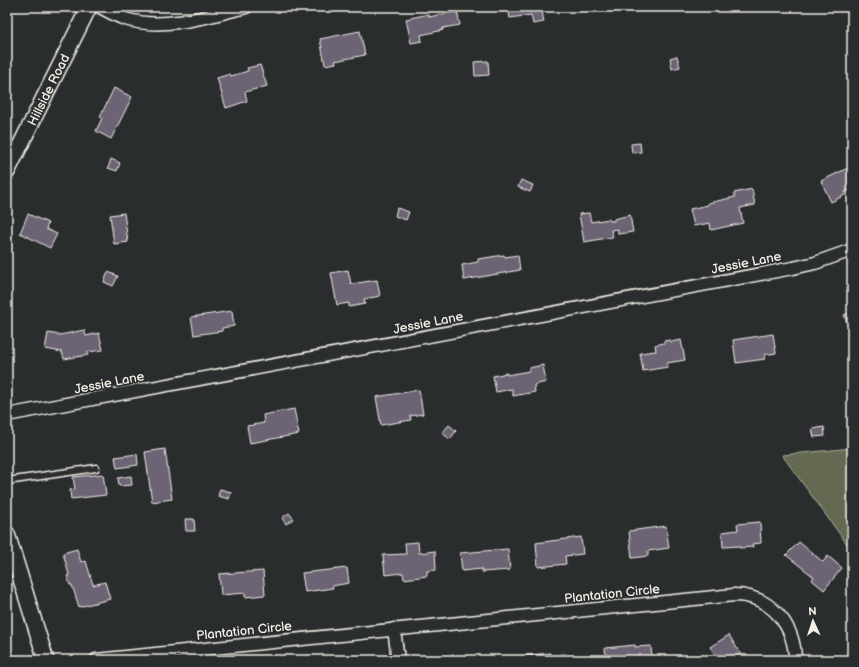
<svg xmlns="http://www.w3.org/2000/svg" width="859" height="667" viewBox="0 0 859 667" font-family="'Balsamiq Sans',sans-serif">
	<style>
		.green { fill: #636b51; stroke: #acae9c }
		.building { fill: #6c6475; stroke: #f4f1e8 }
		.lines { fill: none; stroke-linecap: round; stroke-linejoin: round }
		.service-casing { stroke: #f4f1e8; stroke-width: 9 }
		.minor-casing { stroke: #f4f1e8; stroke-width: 15 }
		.tertiary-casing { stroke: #f4f1e8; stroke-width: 18 }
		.service { stroke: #2a2d2e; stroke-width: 6 }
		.minor { stroke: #2a2d2e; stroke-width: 12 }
		.tertiary { stroke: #2a2d2e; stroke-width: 15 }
		.labels { text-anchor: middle; stroke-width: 3.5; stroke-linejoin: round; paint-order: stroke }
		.street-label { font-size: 13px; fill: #f4f1e8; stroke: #2a2d2e }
	</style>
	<rect width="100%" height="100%" fill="#2a2d2e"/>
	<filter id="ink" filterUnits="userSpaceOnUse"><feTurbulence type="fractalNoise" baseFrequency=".025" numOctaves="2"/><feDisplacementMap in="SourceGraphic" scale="8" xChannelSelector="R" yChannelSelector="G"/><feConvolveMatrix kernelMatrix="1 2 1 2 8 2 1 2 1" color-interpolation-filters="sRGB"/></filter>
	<g filter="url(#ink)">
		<!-- green -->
		<polygon class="green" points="852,448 852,551 782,455"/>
		<!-- building -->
		<g class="building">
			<polygon points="508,7 557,7 558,8 542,11 544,22 533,24 531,15 510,18"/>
			<polygon points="457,11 460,25 443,28 443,30 421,35 422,41 411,43 406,19 429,14 429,17"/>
			<polygon points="360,31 365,55 335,61 336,63 325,65 320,39"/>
			<polygon points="677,56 680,67 672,69 670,58"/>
			<polygon points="488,61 489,75 475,76 474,62"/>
			<polygon points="260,65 267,86 245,92 247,101 226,108 217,78 230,74 231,76 248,71 247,68"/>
			<polygon points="114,88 132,97 111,139 96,131 102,118 100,117"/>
			<polygon points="640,143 641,152 632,153 631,144"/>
			<polygon points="111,159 120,163 117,171 108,168"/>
			<polygon points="852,166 852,189 844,193 845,195 831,202 821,181"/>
			<polygon points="521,180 533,185 530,192 518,187"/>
			<polygon points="752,189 755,205 740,208 743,223 711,230 710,223 694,226 690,209 708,205 708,203 735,197 734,193"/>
			<polygon points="397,208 409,212 406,220 395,216"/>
			<polygon points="124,213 128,242 114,244 110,215"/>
			<polygon points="589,213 591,222 609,219 610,221 614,221 614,219 630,215 633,232 618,234 618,229 611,230 613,237 584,242 579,214"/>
			<polygon points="28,214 48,223 46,229 57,234 50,248 20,233"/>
			<polygon points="504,255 505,257 518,255 520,270 464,280 462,265 478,262 478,259"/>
			<polygon points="348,270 351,284 377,280 380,296 364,299 365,304 349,307 349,303 337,305 331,273"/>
			<polygon points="108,272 118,276 113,286 104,282"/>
			<polygon points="232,311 234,326 222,328 222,331 194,335 191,317"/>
			<polygon points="852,312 852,336 844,315"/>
			<polygon points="84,330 86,336 99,333 103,350 88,352 88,355 64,359 62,352 45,349 48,333 60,335"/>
			<polygon points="773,334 776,353 764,355 765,359 736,363 733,340"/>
			<polygon points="670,340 671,342 681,340 685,360 667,363 668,367 643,371 640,353 656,351 655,345 664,343 664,341"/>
			<polygon points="543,365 546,382 534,385 535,392 513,396 512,389 496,392 493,376 507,373 507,375 529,371 529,368"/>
			<polygon points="419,390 423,414 410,416 411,420 381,425 376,397"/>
			<polygon points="294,409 299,434 250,443 247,426 264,423 263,415"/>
			<polygon points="449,425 456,431 450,439 442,433"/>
			<polygon points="824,427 825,436 814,437 812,429"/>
			<polygon points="165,449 172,499 152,502 145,452"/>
			<polygon points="137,454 138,465 117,468 115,457"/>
			<polygon points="103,474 106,495 71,499 70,490 75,489 73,477"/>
			<polygon points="131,476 132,485 119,486 118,478"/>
			<polygon points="220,489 231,492 229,499 218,496"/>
			<polygon points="289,513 294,519 286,524 282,518"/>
			<polygon points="185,519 194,519 195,531 186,531"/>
			<polygon points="760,522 761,543 752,544 753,547 739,548 739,546 723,547 722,532 738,530 737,524"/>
			<polygon points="666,526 669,548 648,551 648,556 632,558 629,531"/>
			<polygon points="581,537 583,554 565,556 566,564 538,567 536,543"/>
			<polygon points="418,542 419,553 435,551 436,570 427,571 427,576 404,579 403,573 385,575 383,555 406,554 405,543"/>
			<polygon points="799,542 823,562 828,556 842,568 824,590 812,580 814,577 786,555"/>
			<polygon points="77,549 81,562 86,561 93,585 105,582 110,599 79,607 72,585 70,585 67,576 69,575 63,553"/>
			<polygon points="508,549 510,570 482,572 482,569 462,571 460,553"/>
			<polygon points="347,568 349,583 332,586 333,588 305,592 302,573"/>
			<polygon points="263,571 265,595 245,597 245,593 221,595 219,574"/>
			<polygon points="729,635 744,660 718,660 710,647"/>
			<polygon points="635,645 635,647 651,646 652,660 606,660 605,648"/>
			<polygon points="550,653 550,656 565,654 566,660 522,660 522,656"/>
		</g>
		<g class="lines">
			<defs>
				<polyline id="service" points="7,481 96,468"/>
				<g id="minor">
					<path d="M 100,7 C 108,11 116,16 125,19 C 163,31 209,16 246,7"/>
					<polyline points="7,415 793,268 815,263 852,250"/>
					<polyline points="394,629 398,660"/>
					<path d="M 96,660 L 734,595 C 770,595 795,625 795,660"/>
				</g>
				<g id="tertiary">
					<path id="s1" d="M 7,172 L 89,7"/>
					<polyline points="7,534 46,660"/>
				</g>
			</defs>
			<!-- service casing -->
			<use href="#service" class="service-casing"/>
			<!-- minor casing -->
			<use href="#minor" class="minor-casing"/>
			<!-- tertiary casing -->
			<use href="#tertiary" class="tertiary-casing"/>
			<!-- service -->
			<use href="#service" class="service"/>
			<!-- minor -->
			<use href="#minor" class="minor"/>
			<!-- tertiary -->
			<use href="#tertiary" class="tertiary"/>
		</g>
	</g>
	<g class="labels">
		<!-- street labels -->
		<g class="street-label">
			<text dy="5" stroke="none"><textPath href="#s1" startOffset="92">Hillside Road</textPath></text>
			<text transform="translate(746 262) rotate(-11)" y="5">Jessie Lane</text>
			<text transform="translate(428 322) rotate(-11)" y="5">Jessie Lane</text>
			<text transform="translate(109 382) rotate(-11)" y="5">Jessie Lane</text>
			<text transform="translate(612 593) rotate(-6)" y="5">Plantation Circle</text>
			<text transform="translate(244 630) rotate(-6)" y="5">Plantation Circle</text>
		</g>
	</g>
	<!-- margin -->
	<rect width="859" height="667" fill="none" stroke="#2a2d2e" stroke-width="24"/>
	<rect x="12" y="12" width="835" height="643" fill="none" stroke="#f4f1e8" stroke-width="1.5" filter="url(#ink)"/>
	<!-- north arrow -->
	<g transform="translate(813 621) rotate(357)" stroke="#2a2d2e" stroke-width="3" paint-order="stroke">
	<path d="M0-3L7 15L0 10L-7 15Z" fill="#f4f1e8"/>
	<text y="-6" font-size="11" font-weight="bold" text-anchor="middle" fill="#f4f1e8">N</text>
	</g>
</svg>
